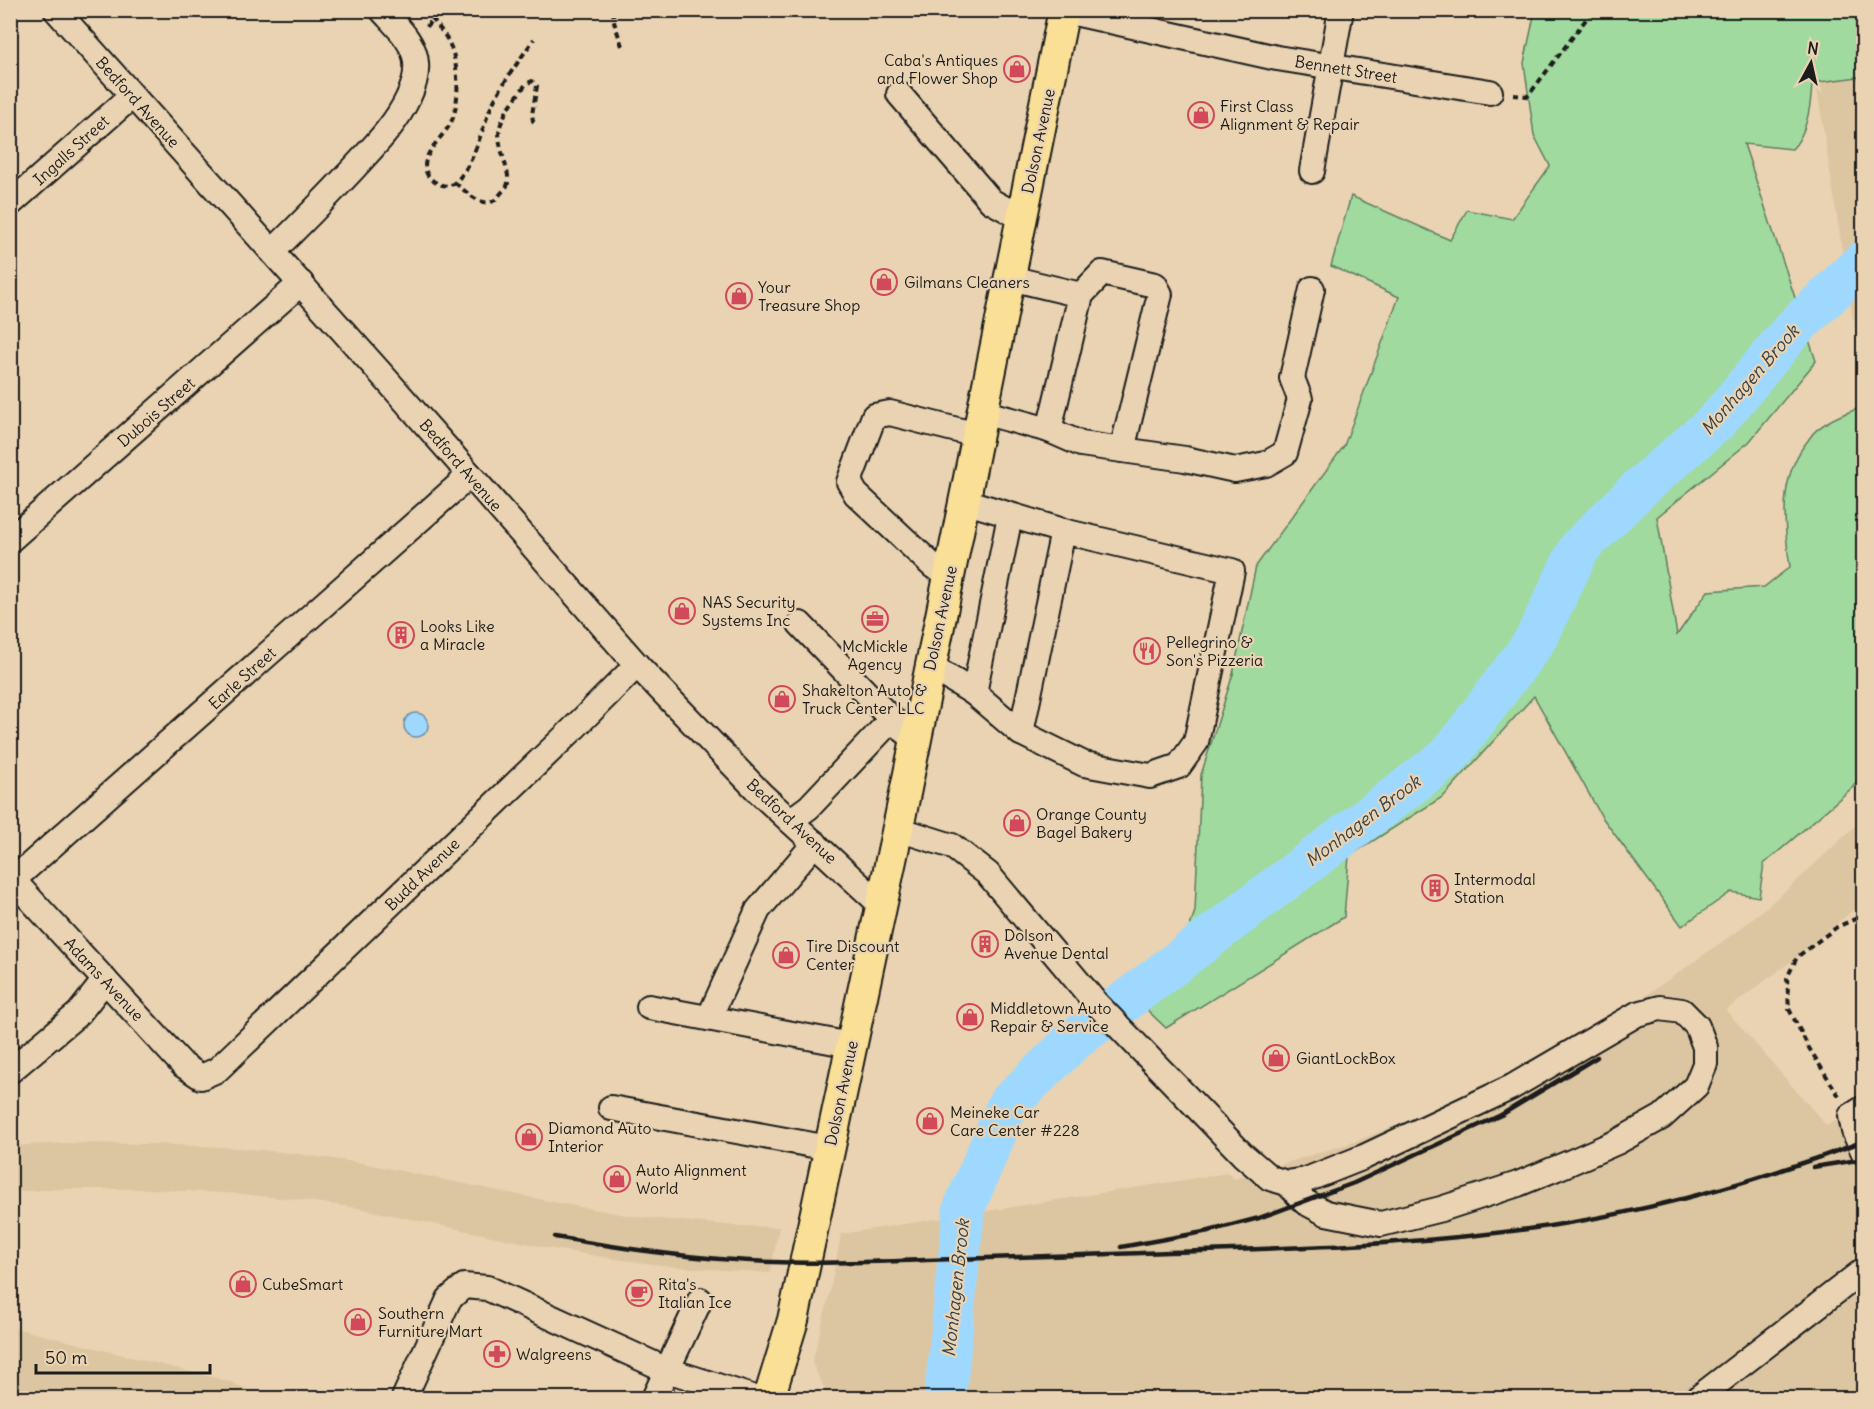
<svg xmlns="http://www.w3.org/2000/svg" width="1874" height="1409" viewBox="0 0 1874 1409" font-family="Delius,sans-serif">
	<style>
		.built { fill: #dcc6a1 }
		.green { fill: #a0da9f; stroke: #5e7b5e; stroke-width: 1.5 }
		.water { fill: #9fd8ff; stroke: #6b8da4; stroke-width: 1.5 }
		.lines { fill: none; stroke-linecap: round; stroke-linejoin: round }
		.river { stroke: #9fd8ff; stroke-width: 42 }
		.minor-casing { stroke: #1c1c1c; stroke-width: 28 }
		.major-casing { stroke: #1c1c1c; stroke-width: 34 }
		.path { stroke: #1c1c1c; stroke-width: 4; stroke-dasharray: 6 4.5; stroke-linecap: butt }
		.minor { stroke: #e9d3b2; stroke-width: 24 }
		.major { stroke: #fadf96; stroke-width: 30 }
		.rail { stroke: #1c1c1c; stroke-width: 4.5 }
		.labels { text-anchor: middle; stroke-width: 4.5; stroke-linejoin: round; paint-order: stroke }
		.poi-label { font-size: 16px; fill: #1c1c1c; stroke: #e9d3b2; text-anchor: start }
		.street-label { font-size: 16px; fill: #1c1c1c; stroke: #e9d3b2 }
		.water-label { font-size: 18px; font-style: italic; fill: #364249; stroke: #e9d3b2 }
	</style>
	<rect width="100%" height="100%" fill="#e9d3b2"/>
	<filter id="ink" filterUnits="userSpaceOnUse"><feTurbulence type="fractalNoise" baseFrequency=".0167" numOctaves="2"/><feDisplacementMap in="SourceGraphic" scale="12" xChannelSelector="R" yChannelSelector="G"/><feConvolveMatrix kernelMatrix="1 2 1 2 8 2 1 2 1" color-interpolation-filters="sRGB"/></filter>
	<g filter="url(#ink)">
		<!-- built -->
		<g class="built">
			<polygon points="1805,11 1863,11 1864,311 1853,320"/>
			<polygon points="1863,819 1863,902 1797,957 1726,1010 1826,1125 1863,1104 1863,1398 829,1398 812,1363 830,1292 841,1234 1228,1173 1234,1179 1354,1142 1413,1119 1471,1094 1528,1066 1637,1002 1740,929 1789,888"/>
			<polygon points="64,1143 151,1144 243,1148 298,1154 362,1163 558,1203 638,1217 738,1226 779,1227 770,1273 676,1267 615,1259 553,1249 358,1208 294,1199 240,1194 147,1189 64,1189 11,1192 11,1146"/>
			<polygon points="11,1327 231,1382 265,1398 11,1398"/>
		</g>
		<!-- green -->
		<path class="green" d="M 1535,11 L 1863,11 L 1863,84 L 1858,77 L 1812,83 C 1811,104 1808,133 1792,149 L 1744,144 L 1816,361 L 1749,442 L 1657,517 L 1677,635 L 1708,591 L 1764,587 L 1790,567 C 1784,526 1778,479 1806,443 C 1810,438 1813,432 1818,429 C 1831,418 1848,412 1863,407 L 1863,772 L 1853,787 L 1764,864 L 1759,897 L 1731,892 L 1682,926 L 1602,817 L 1534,696 L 1444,796 L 1349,856 L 1344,917 L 1166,1028 L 1144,1007 L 1148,996 L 1176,969 L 1195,911 L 1201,775 L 1233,674 L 1256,566 L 1344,446 L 1399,297 L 1331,266 L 1351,196 L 1450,240 L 1467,210 L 1512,219 L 1550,166 L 1534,135 L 1524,63 Z"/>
		<!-- water -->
		<circle class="water" cx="416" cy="725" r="12"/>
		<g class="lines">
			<!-- river -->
			<polyline class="river" points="945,1398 964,1208 1008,1104 1073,1041 1449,756 1534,642 1580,547 1641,487 1716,422 1793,329 1864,261"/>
			<defs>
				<g id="minor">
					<polyline points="56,10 385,378 637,665 761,794 881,905"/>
					<polyline points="1061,10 1277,58 1490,92"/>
					<polyline points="899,94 991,201 1022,218"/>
					<polyline points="1312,171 1341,10"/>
					<polyline points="10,204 132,96"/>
					<path d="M 272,252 C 301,224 328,196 355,167 C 374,146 396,124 408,98 C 413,88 417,74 416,63 C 415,42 395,25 382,10"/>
					<polyline points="1081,295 1102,273 1155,285 1160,294 1122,450"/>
					<polyline points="982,412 1049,430 1081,295 1010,278"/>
					<polyline points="1049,430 1081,444 1185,459 1235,470 1266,464 1285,453 1300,399 1292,378 1312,289"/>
					<polyline points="10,540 301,283"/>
					<polyline points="949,575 933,566 856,494 849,482 874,416 890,413 977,435"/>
					<polyline points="800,624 896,724 916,740"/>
					<polyline points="930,666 974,693 1021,733 1084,764 1150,776 1179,766 1196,742 1232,571 1063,531 964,501"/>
					<polyline points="974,693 1010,516"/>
					<polyline points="1021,733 1063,531"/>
					<polyline points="790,821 809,807 892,719"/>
					<polyline points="898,829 952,846 988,874 1095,1002 1243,1155 1270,1178 1287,1183 1306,1180 1364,1157 1512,1087 1637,1014 1660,1008 1682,1011 1697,1026 1705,1047 1705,1064 1696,1086 1662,1117 1617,1142 1569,1163 1518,1184 1441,1209 1381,1224 1326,1213 1305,1202 1287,1183"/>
					<polyline points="10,877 183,1065 201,1077 217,1070 574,728 637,665"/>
					<polyline points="13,880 470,475"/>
					<polyline points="649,1007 851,1045"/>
					<polyline points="709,1018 758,910 815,843"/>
					<polyline points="10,1071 79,1013 105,980"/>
					<polyline points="611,1108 829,1148"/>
					<polyline points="1864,1108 1851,1116 1854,1131 1864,1153"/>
					<polyline points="404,1398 449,1299 464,1286 487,1288 667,1370 755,1398"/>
					<polyline points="654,1398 700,1300"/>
					<polyline points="1698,1398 1864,1270"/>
				</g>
				<polyline id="major" points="769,1398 793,1320 900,818 1064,10"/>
			</defs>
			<!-- minor casing -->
			<use href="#minor" class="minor-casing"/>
			<!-- major casing -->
			<use href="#major" class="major-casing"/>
			<!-- path -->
			<g class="path">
				<polyline points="613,10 614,22 622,46"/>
				<path d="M 432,18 C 438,27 446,35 450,45 C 459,65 461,107 449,126 C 442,137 426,151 425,165 C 425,179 438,186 450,186 C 473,172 481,129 492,105 C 503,82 519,61 534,39"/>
				<polyline points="427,27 436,10"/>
				<polyline points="1513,95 1528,96 1593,10"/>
				<path d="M 455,183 C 467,192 485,212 498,197 C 501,193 505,189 507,186 C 513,174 495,146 500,127 C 504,111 517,97 526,84 L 532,81 L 537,86 L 532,114 L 533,121 L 537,124"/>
				<polyline points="1839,1096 1809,1048 1789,1009 1787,978 1797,957 1837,927 1864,915"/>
			</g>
			<!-- minor -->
			<use href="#minor" class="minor"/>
			<!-- major -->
			<use href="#major" class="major"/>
			<!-- rail -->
			<g class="rail">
				<polyline points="1813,1167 1864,1159"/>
				<path d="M 555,1237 C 627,1249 700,1260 773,1262 C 824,1264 875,1262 926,1260 C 988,1258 1050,1256 1112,1254 C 1243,1249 1374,1248 1504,1232 C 1627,1218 1748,1185 1864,1141"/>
				<polyline points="1121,1247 1209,1231 1259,1218 1354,1183 1501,1115 1597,1057"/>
			</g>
		</g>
	</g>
	<!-- icons -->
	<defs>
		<symbol id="shop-ring" viewBox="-11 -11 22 22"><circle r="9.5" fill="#e9d3b2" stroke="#d1495b" stroke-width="1.5"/><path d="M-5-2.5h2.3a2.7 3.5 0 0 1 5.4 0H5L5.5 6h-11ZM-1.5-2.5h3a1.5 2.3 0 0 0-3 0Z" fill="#d1495b"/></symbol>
		<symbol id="office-ring" viewBox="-11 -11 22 22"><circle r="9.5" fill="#e9d3b2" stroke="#d1495b" stroke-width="1.5"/><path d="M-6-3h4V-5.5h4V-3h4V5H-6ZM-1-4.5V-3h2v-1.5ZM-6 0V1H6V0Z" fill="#d1495b"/></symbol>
		<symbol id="building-ring" viewBox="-11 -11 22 22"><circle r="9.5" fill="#e9d3b2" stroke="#d1495b" stroke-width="1.5"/><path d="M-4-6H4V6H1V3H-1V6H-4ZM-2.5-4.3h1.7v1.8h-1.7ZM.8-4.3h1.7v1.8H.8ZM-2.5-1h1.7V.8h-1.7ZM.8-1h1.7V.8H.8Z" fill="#d1495b"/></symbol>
		<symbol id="restaurant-ring" viewBox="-11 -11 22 22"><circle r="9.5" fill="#e9d3b2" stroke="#d1495b" stroke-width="1.5"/><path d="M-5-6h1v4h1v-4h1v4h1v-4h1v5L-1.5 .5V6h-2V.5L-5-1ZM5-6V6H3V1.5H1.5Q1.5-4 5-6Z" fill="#d1495b"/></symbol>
		<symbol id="cafe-ring" viewBox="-11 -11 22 22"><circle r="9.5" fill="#e9d3b2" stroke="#d1495b" stroke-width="1.5"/><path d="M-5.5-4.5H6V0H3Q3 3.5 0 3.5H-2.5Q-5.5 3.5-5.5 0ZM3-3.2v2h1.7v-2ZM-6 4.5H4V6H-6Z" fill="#d1495b"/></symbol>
		<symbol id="pharmacy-ring" viewBox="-11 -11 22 22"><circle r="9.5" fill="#e9d3b2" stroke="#d1495b" stroke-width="1.5"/><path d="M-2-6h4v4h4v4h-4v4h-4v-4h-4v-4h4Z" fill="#d1495b"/></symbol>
	</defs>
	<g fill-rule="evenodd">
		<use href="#shop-ring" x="1002" y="54" width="30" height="30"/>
		<use href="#shop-ring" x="1186" y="100" width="30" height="30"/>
		<use href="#shop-ring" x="869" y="267" width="30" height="30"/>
		<use href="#shop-ring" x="724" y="281" width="30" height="30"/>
		<use href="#shop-ring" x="667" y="596" width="30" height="30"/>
		<use href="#office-ring" x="860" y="604" width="30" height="30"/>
		<use href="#building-ring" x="386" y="620" width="30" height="30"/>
		<use href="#restaurant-ring" x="1132" y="636" width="30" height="30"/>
		<use href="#shop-ring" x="767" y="684" width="30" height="30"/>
		<use href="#shop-ring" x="1002" y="808" width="30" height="30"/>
		<use href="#building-ring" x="1420" y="873" width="30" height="30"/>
		<use href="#building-ring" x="970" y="929" width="30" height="30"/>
		<use href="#shop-ring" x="771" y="940" width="30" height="30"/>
		<use href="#shop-ring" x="955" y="1002" width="30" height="30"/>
		<use href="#shop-ring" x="1261" y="1043" width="30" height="30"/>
		<use href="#shop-ring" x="915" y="1106" width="30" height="30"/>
		<use href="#shop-ring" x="514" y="1122" width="30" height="30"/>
		<use href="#shop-ring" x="602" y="1164" width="30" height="30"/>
		<use href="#shop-ring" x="228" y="1269" width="30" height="30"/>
		<use href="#cafe-ring" x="624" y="1278" width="30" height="30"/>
		<use href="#shop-ring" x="343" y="1307" width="30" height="30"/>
		<use href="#pharmacy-ring" x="482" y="1339" width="30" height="30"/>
	</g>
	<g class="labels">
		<!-- poi labels -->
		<g class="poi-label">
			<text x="998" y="66" text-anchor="end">Caba's Antiques<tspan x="998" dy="18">and Flower Shop</tspan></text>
			<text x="1220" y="112">First Class<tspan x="1220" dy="18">Alignment &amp; Repair</tspan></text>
			<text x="904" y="288">Gilmans Cleaners</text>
			<text x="758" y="293">Your<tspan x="758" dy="18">Treasure Shop</tspan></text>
			<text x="702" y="608">NAS Security<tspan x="702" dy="18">Systems Inc</tspan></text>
			<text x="420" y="632">Looks Like<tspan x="420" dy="18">a Miracle</tspan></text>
			<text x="1166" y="648">Pellegrino &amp;<tspan x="1166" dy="18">Son's Pizzeria</tspan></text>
			<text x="875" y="652" text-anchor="middle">McMickle<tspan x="875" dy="18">Agency</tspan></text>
			<text x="802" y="696">Shakelton Auto &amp;<tspan x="802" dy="18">Truck Center LLC</tspan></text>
			<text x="1036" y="820">Orange County<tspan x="1036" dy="18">Bagel Bakery</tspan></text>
			<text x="1454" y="885">Intermodal<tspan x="1454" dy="18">Station</tspan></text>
			<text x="1004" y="941">Dolson<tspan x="1004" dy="18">Avenue Dental</tspan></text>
			<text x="806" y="952">Tire Discount<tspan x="806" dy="18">Center</tspan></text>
			<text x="990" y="1014">Middletown Auto<tspan x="990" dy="18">Repair &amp; Service</tspan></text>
			<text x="1296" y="1064">GiantLockBox</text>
			<text x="950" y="1118">Meineke Car<tspan x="950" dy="18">Care Center #228</tspan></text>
			<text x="548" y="1134">Diamond Auto<tspan x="548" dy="18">Interior</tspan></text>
			<text x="636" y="1176">Auto Alignment<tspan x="636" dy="18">World</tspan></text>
			<text x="262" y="1290">CubeSmart</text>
			<text x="658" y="1290">Rita's<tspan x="658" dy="18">Italian Ice</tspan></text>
			<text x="378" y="1319">Southern<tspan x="378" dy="18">Furniture Mart</tspan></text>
			<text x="516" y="1360">Walgreens</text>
		</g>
		<!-- street labels -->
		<g class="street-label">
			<text transform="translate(1346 69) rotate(9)" y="6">Bennett Street</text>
			<text transform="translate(138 102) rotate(48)" y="6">Bedford Avenue</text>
			<text transform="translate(1038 141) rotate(-78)" y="6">Dolson Avenue</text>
			<text transform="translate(71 150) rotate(-42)" y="6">Ingalls Street</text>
			<text transform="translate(156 412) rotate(-41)" y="6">Dubois Street</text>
			<text transform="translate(461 465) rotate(49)" y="6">Bedford Avenue</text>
			<text transform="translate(940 618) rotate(-78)" y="6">Dolson Avenue</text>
			<text transform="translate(242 678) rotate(-42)" y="6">Earle Street</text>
			<text transform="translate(792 821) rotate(43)" y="6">Bedford Avenue</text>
			<text transform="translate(422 874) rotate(-44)" y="6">Budd Avenue</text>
			<text transform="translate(104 979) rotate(47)" y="6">Adams Avenue</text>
			<text transform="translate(841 1093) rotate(-78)" y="6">Dolson Avenue</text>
		</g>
		<!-- water labels -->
		<g class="water-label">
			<text transform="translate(1750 380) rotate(-49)" y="6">Monhagen Brook</text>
			<text transform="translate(1363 821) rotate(-37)" y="6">Monhagen Brook</text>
			<text transform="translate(956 1288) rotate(-84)" y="6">Monhagen Brook</text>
		</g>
	</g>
	<!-- margin -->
	<rect width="1874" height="1409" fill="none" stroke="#e9d3b2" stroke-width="36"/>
	<rect x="18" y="18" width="1838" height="1373" fill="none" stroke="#1c1c1c" stroke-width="2" filter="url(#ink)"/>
	<!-- north arrow -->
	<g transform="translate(1811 63) rotate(8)" stroke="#e9d3b2" stroke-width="4.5" paint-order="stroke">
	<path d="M0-4.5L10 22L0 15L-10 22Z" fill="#1c1c1c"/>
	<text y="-9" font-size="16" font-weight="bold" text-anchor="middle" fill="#1c1c1c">N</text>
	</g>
	<!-- scale -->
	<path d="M36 1364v9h174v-9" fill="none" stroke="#1c1c1c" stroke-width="3"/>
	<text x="45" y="1364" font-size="18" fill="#1c1c1c" stroke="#e9d3b2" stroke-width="4.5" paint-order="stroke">50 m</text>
</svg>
